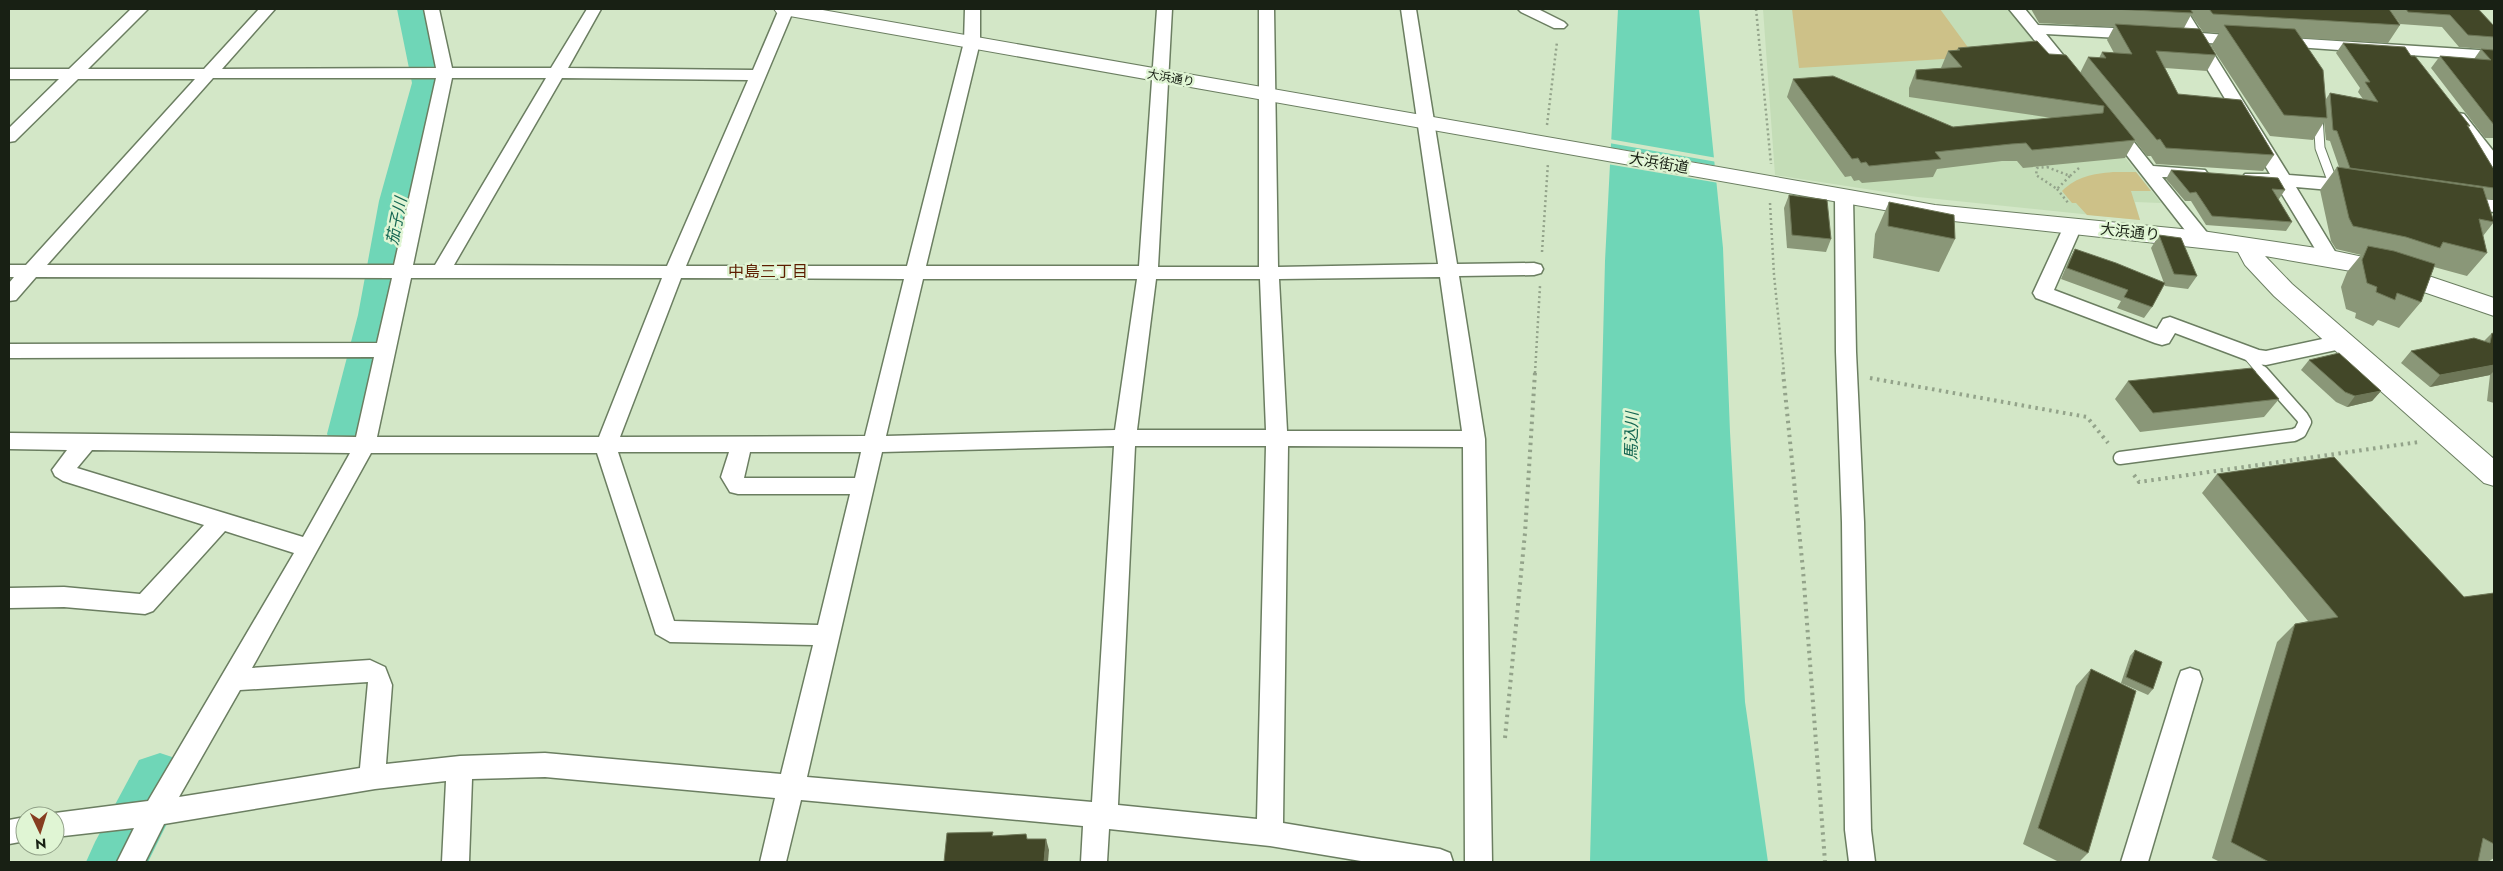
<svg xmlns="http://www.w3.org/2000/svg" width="2503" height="871" viewBox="0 0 2503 871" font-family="Jost,'Noto Sans JP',sans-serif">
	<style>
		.built { fill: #c4ddb7 }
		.green { fill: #cdc188 }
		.water { fill: #6fd6b7 }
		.pier { fill: #d3e7c7 }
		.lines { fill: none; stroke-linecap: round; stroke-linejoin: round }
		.river { fill: #6fd6b7; fill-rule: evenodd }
		.service-far1-casing { stroke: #6b7e61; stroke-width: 11 }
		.service-casing { stroke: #6b7e61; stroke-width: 15 }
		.minor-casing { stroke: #6b7e61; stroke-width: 3 }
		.tertiary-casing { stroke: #6b7e61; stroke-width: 2 }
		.path-far1 { stroke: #93a38a; stroke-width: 2.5; stroke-dasharray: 2 3; stroke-linecap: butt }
		.path { stroke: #93a38a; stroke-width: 4; stroke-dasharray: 2.5 4.5; stroke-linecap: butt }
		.service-far1 { stroke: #fff; stroke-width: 9 }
		.service { stroke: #fff; stroke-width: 12 }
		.minor { fill: #fff; fill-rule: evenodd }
		.tertiary { fill: #fff; fill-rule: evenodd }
		.wall { fill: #8a9778 }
		.shaded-wall { fill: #6e7758 }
		.building { fill: #424728; stroke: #6e7758 }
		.labels { text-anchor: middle; stroke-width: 5; stroke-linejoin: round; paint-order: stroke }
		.far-street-label { font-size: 12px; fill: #182014; stroke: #e0f5d4 }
		.street-label { font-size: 15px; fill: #182014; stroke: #e0f5d4 }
		.water-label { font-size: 16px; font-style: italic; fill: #126551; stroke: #e0f5d4 }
		.neighbourhood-label { font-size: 16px; fill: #5d1e00; stroke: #e0f5d4 }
	</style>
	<rect width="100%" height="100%" fill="#d3e7c7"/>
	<!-- built -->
	<polygon class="built" points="1763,9 2008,9 2161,203 2135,202 2140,220 1918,197 1775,175"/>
	<!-- green -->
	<g class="green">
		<polygon points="1792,9 1940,9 1975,57 1799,68"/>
		<path d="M 2113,172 L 2136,172 L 2151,191 L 2131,191 L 2140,220 L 2087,215 L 2076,203 L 2072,203 L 2062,191 C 2078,176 2092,174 2113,172 Z"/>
	</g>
	<!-- water -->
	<polygon class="water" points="1618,9 1699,9 1723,248 1730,432 1745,702 1768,862 1590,862 1605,261"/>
	<!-- pier -->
	<g class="pier">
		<polygon points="1609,139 1717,158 1717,162 1609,143"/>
		<polygon points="1608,147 1718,166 1719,183 1607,164"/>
	</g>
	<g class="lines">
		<!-- river -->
		<g class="river">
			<polygon points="397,9 431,9 448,83 419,201 402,315 375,434 368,446 351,452 334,446 327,434 358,315 379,201 412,83"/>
			<polygon points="160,753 181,760 189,779 148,862 86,862 95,842 139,760"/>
		</g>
		<defs>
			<g id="service-far1">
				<polyline points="2318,117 2320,148 2333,183"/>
				<polyline points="2246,353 2263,373"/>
			</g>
			<polyline id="service" points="2120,458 2294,435 2300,432 2305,422 2302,417 2262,372"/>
			<g id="minor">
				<path d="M 131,9 L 148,9 L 88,69 L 204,69 L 259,9 L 275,9 L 222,69 L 436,68 L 424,9 L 439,9 L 452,68 L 551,68 L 587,9 L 601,9 L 568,68 L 753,70 L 779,9 L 794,9 L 686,266 L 907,266 L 964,42 L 965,9 L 980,9 L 980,42 L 926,266 L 1139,266 L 1157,9 L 1172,9 L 1158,267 L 1259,267 L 1259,9 L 1274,9 L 1278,267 L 1438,264 L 1401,9 L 1416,9 L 1457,264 L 1534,263 L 1541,265 L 1543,269 L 1541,273 L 1534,275 L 1459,276 L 1485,439 L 1492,862 L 1465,862 L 1463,447 L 1288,446 L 1283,823 L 1440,849 L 1450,853 L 1453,862 L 1367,862 L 1270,846 L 1109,829 L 1107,862 L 1081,862 L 1083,826 L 801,800 L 786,862 L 760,862 L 775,798 L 545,777 L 472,779 L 469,862 L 442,862 L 446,781 L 375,789 L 164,824 L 145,862 L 117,862 L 134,828 L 55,837 L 55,816 L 46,816 L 55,813 L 148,801 L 294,553 L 225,531 L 153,611 L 145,614 L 64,607 L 9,608 L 9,588 L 64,587 L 140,594 L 204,525 L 63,481 L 55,476 L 52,470 L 67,450 L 9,449 L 9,433 L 356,437 L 374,357 L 9,358 L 9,344 L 377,343 L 392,278 L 36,277 L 16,300 L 9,301 L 9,283 L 14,277 L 9,277 L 9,265 L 26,265 L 195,79 L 78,79 L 15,141 L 9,142 L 9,128 L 59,79 L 9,79 L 9,69 L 69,69 ZM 213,78 L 436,78 L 394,265 L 47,265 ZM 452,78 L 546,78 L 435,265 L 413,265 ZM 562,78 L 748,80 L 667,266 L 454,265 ZM 1440,277 L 1462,431 L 1287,431 L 1279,279 ZM 411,278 L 662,278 L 599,437 L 377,437 ZM 681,278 L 904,279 L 865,436 L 620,437 ZM 923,279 L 1137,279 L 1115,430 L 886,436 ZM 1156,279 L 1260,279 L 1266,430 L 1137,430 ZM 1114,446 L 1092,802 L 807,777 L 882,452 ZM 1135,446 L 1266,446 L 1257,819 L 1118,805 ZM 92,450 L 350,453 L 303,537 L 77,468 ZM 618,452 L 729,452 L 721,477 L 730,492 L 738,494 L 850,494 L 818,625 L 674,621 ZM 750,452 L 861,452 L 855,478 L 744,478 ZM 371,453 L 597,453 L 656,634 L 670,642 L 813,645 L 781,774 L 545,753 L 460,756 L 386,764 L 392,685 L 385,667 L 370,660 L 252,668 ZM 368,682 L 360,768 L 179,797 L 240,690 Z"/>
				<polygon points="1518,9 1538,9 1564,22 1567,25 1564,28 1554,28 1521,12"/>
				<polygon points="2009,9 2025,9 2038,25 2138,29 2146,34 2138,39 2046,34 2081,77 2073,82 2067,80"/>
				<polygon points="2172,9 2186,9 2201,33 2252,37 2254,40 2252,43 2246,45 2207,43 2289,175 2353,180 2359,182 2362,186 2359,190 2353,192 2296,187 2339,258 2337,262 2330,264 2323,262 2277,186 2245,182 2242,178 2245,174 2270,174 2191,42 2176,41 2168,36 2170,33 2185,32"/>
				<polygon points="2276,37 2494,51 2494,61 2270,45 2268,42 2270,39"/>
				<polygon points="2458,113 2464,114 2494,152 2494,168 2488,167 2450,118 2452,114"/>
				<polygon points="2112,121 2118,122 2153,166 2205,170 2208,174 2205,178 2162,177 2209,235 2211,239 2209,243 2202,245 2195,243 2104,126 2106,122"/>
				<polygon points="1844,191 1850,193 1853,197 1856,352 1864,522 1871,830 1875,862 1849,862 1845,830 1842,522 1836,352 1835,197 1838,193"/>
				<polygon points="2460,197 2494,200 2494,212 2454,207 2451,203 2454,199"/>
				<polygon points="2073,220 2079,222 2082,226 2054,290 2157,329 2163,319 2170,317 2259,350 2266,351 2341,335 2348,337 2351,342 2348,347 2341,349 2266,365 2257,364 2175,333 2169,343 2162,345 2155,343 2036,298 2033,293 2064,226 2067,222"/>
				<polygon points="2190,668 2199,671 2202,679 2148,862 2121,862 2178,679 2181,671"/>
				<polygon points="25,817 25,841 9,844 9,820"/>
			</g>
			<polygon id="tertiary" points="774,9 817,9 1935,205 2202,231 2330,250 2387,262 2494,298 2494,316 2374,275 2265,256 2292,284 2494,459 2494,486 2484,483 2274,296 2245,265 2238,252 1935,219 784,15 777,13"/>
		</defs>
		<!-- service-far1 casing -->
		<use href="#service-far1" class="service-far1-casing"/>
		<!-- service casing -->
		<use href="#service" class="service-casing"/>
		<!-- minor casing -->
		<use href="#minor" class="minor-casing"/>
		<!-- tertiary casing -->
		<use href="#tertiary" class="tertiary-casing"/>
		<!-- path-far1 -->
		<g class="path-far1">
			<polyline points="1756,9 1771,164"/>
			<polyline points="1547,125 1557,42"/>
			<polygon points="2047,167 2070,176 2057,189 2036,175 2037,168"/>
			<polyline points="2070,176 2079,168"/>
			<polyline points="2057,189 2069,204"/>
			<polyline points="1770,203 1774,275 1784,373"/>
			<polyline points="1542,252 1548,163"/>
			<polyline points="1535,373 1540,286"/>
		</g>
		<!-- path -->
		<g class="path">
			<polyline points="1783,372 1803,570 1825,862"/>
			<polyline points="1870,378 2087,417 2108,443"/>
			<polyline points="2134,475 2139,482 2419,442"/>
			<polyline points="1505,738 1525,533 1535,372"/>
		</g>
		<!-- service-far1 -->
		<use href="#service-far1" class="service-far1"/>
		<!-- service -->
		<use href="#service" class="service"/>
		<!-- minor -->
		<use href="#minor" class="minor"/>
		<!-- tertiary -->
		<use href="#tertiary" class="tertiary"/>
	</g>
	<!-- wall -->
	<g class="wall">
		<polygon points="2031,9 2479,9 2494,26 2494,50 2459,47 2442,27 2400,24 2395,17 2400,25 2388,43 2300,38 2326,99 2330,93 2363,99 2358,92 2360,88 2336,53 2343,43 2411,56 2470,126 2468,127 2493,168 2494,168 2494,200 2486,199 2494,222 2483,236 2487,253 2467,276 2434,267 2421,302 2399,328 2378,320 2373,326 2355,318 2356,313 2346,309 2341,287 2347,272 2361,255 2336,249 2331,241 2320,190 2337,167 2339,167 2330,141 2326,140 2324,122 2313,140 2270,136 2211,46 2219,33 2203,32 2191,15 2184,28 2216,55 2207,71 2165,68 2178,94 2274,155 2263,171 2156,164 2151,156 2147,156 2135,141 2125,158 2023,168 2017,161 2002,161 1937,169 1933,177 1862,183 1859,180 1854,181 1851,176 1845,177 1787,97 1793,79 1953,127 2052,118 1909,97 1909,88 1916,70 1941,68 1948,51 1957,50 1958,48 2049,54 2080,73 2088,57 2099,58 2102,52 2114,53 2107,40 2114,27 2039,23"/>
		<polygon points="2481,49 2494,50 2494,138 2485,138 2431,68 2440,56 2474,59"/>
		<polygon points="2171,170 2285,190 2279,199 2278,199 2292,222 2286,231 2206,225 2191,201 2185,201 2166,179"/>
		<polygon points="1789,195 1831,239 1826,252 1787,248 1784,208"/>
		<polygon points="1889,202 1955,239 1939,272 1873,258 1875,234"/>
		<polygon points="2159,235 2197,276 2188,289 2165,286 2164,284 2152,307 2144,318 2117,308 2121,301 2061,279 2069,260 2075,249 2164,283 2151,248"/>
		<polygon points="2492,333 2494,334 2494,403 2487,401 2490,375 2430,387 2401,363 2411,351 2484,341"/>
		<polygon points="2309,360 2381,391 2372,401 2347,407 2336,402 2301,370"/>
		<polygon points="2128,381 2279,399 2264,417 2140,432 2115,399"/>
		<polygon points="2217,474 2464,597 2494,593 2494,858 2488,862 2220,862 2212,858 2277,642 2295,624 2308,621 2202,493"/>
		<polygon points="2135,650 2153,689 2148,695 2121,683 2130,656"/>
		<polygon points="2091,669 2088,853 2079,862 2059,862 2023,844 2076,686"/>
	</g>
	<!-- shaded-wall -->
	<g class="shaded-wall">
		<polygon points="2494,365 2494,371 2490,375 2430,387 2440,375"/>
		<polygon points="2381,391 2372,401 2347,407 2355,396"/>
		<polygon points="1046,839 1049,850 1048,862 1044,862"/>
	</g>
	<!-- building -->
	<g class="building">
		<polygon points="2112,9 2190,9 2193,13"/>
		<polygon points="2209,9 2389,9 2400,25 2213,14"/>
		<polygon points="2406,9 2478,9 2494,26 2494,37 2468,35 2450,15 2408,12"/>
		<polygon points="2115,24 2200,29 2216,55 2156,51 2178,94 2241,100 2274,155 2166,148 2160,139 2157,140 2088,57 2106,58 2102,52 2132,54"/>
		<polygon points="2224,25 2295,29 2323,70 2327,118 2284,115"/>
		<polygon points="2037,41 2049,54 2066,55 2135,140 2032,150 2026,143 2011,144 1935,152 1941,159 1869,166 1866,162 1861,163 1858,158 1852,159 1793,79 1833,76 1953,127 2103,113 2104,106 1916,79 1916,70 1962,67 1948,51 1960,50 1958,48"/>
		<polygon points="2343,43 2405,47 2411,56 2415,56 2470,126 2467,125 2493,168 2494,168 2494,188 2350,168 2337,131 2333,130 2330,93 2378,102 2365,82 2370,82"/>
		<polygon points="2481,49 2494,50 2494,125 2440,56 2491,60"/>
		<polygon points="2337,167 2483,188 2494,222 2479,219 2487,253 2443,242 2440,248 2406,237 2353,226 2349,218"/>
		<polygon points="2171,170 2278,178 2285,190 2272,189 2292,222 2212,216 2196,192 2190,193"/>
		<polygon points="1789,195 1827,200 1831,239 1792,235"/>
		<polygon points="1889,202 1954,215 1955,239 1888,226"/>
		<polygon points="2159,235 2181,238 2197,276 2174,274"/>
		<polygon points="2368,246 2394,251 2435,264 2421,302 2397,293 2395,300 2376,292 2377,287 2367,283 2362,260"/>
		<polygon points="2075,249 2116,263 2165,283 2152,307 2124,297 2128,290 2067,268"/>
		<polygon points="2492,333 2494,334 2494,365 2440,375 2411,351 2474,338 2490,343"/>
		<polygon points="2339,353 2381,391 2355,396 2345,392 2309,360"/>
		<polygon points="2252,368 2279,399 2153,413 2128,381"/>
		<polygon points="2334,457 2464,597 2494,593 2494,844 2483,838 2478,862 2269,862 2231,842 2295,624 2338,617 2217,474"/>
		<polygon points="2135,650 2162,662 2153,689 2126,677"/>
		<polygon points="2091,669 2136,691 2088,853 2038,828"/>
		<polygon points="993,832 992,836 1026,834 1027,839 1046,839 1044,862 944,862 947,833"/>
	</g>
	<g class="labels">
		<!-- far-street labels -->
		<g class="far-street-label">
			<text transform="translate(1171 78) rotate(10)" y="4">大浜通り</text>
		</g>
		<!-- street labels -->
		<g class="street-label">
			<text transform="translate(1659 163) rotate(10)" y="5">大浜街道</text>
			<text transform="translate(2130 232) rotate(6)" y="5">大浜通り</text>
		</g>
		<!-- water labels -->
		<g class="water-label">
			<text transform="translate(396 221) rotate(-79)" y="6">茄子川</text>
			<text transform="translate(1631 436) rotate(-89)" y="6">馬込川</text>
		</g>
		<!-- neighbourhood labels -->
		<g class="neighbourhood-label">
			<text x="768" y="277">中島三丁目</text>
		</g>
	</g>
	<!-- border -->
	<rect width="2503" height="871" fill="none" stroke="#182014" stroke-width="20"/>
	<!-- north arrow -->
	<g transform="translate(40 831) rotate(176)"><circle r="24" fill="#e0f5d4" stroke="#90a087"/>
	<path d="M0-4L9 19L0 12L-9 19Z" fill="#863d20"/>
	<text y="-8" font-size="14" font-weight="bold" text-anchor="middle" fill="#182014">N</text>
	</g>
</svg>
